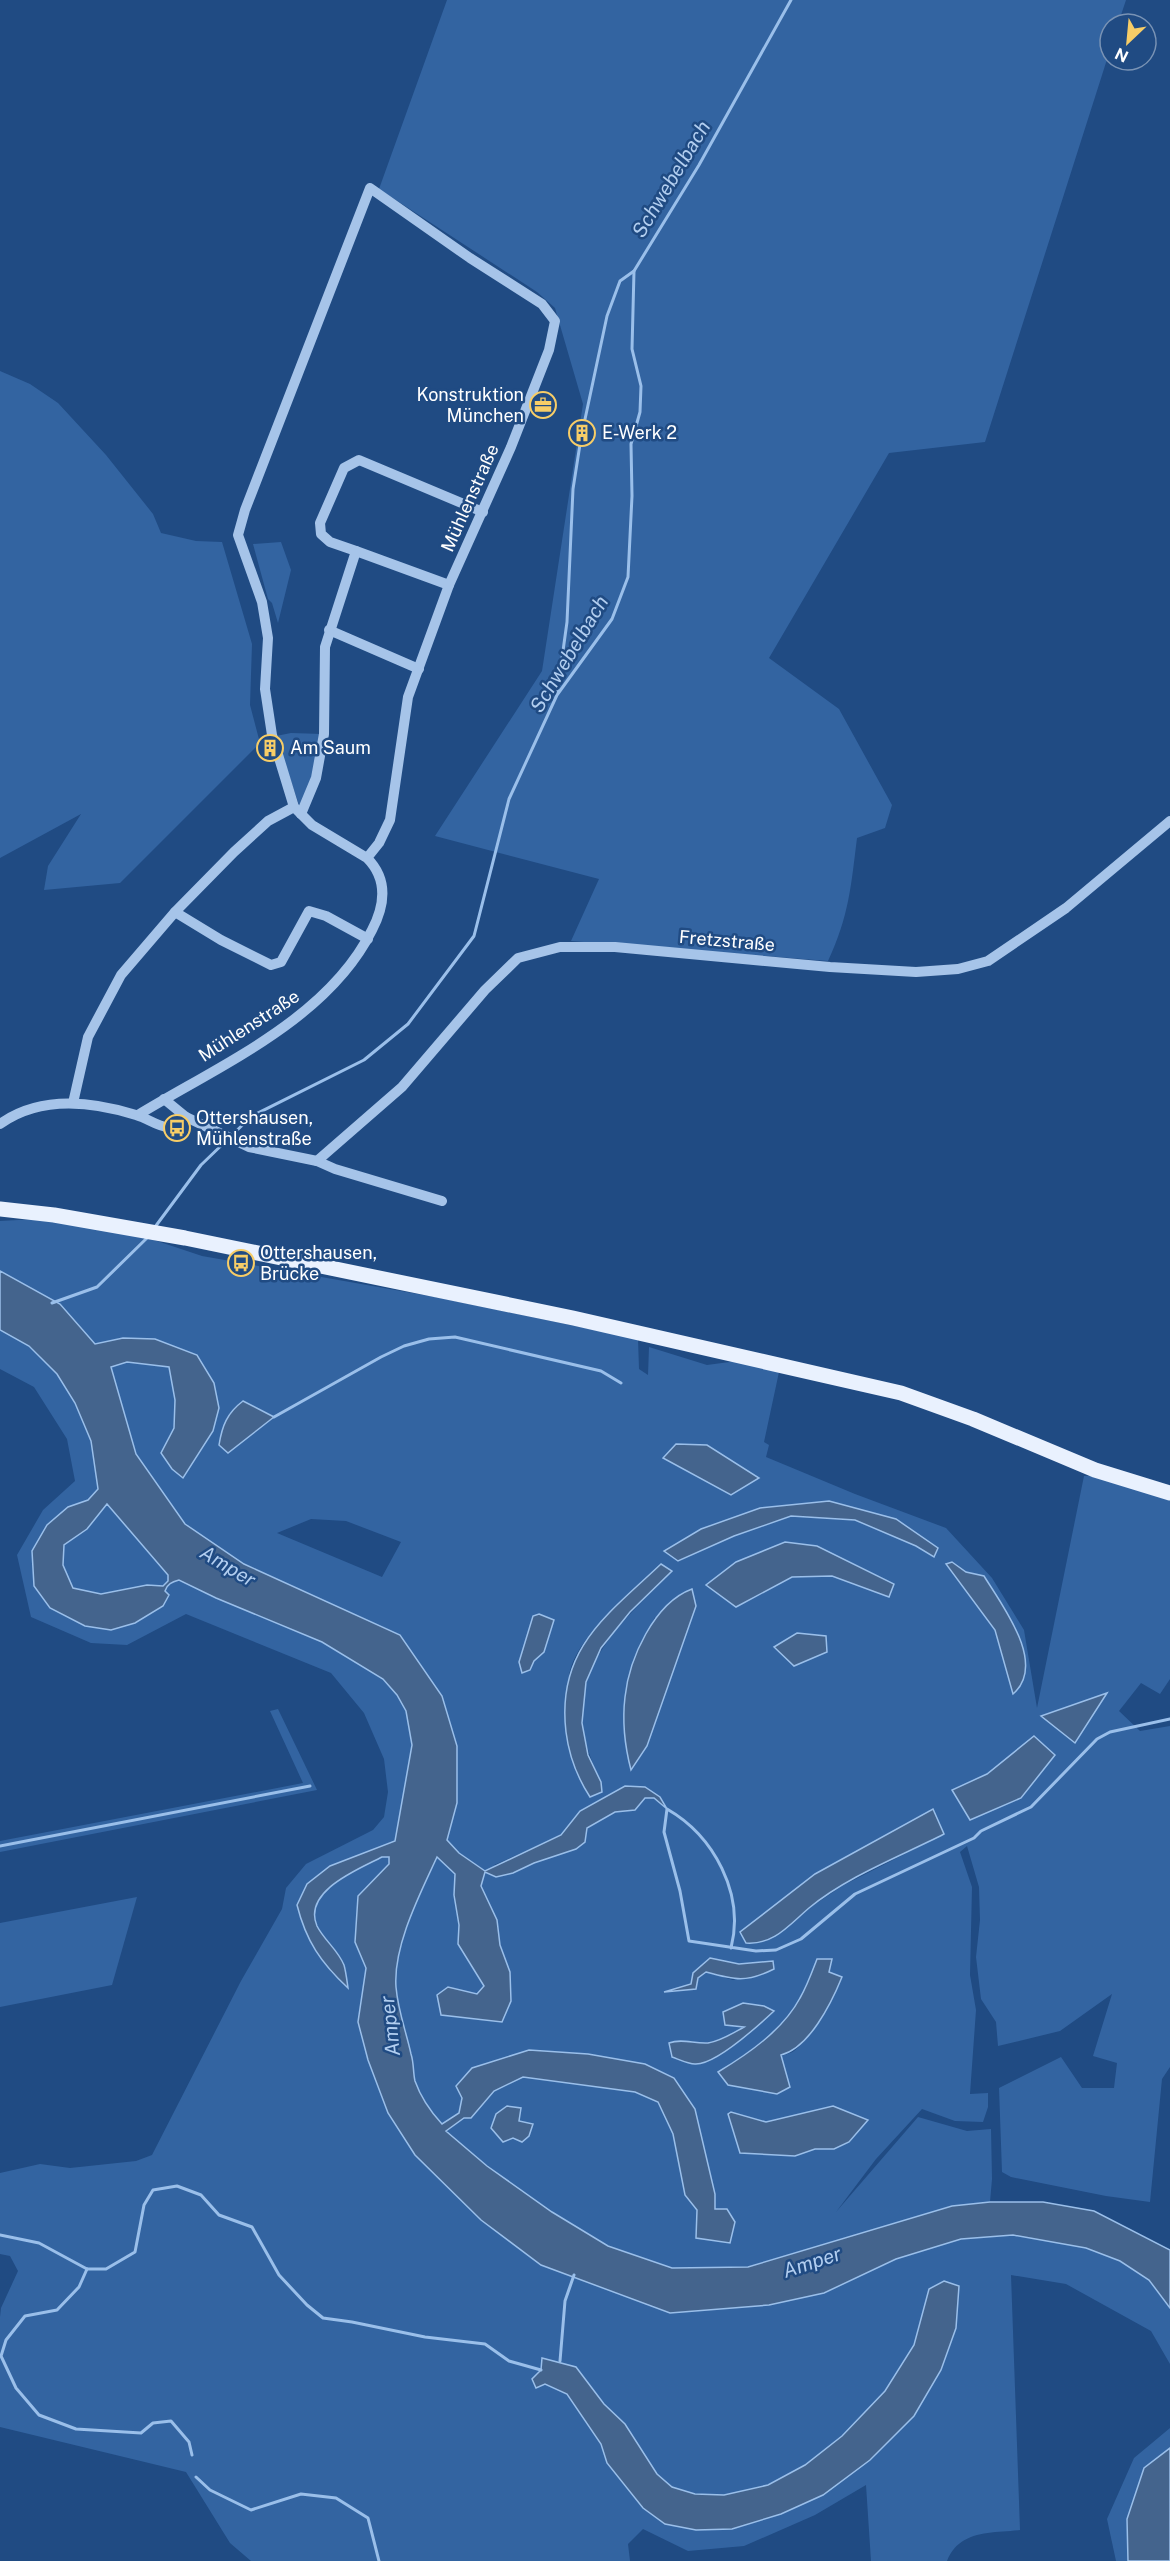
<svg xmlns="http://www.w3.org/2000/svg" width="1170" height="2561" viewBox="0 0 1170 2561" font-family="'Public Sans',sans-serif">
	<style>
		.green { fill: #3364a1; fill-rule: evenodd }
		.water { fill: #44648d; stroke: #9abfea; stroke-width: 1.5; fill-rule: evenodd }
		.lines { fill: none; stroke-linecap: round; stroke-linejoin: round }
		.stream { stroke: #9abfea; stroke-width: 3 }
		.minor { stroke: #a6c4e9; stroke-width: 10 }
		.major { stroke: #e9f1fe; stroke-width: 15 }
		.labels { text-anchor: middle; stroke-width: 5; stroke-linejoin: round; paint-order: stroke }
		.poi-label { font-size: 18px; fill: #fff; stroke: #204b83; text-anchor: start }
		.street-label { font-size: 18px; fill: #fff; stroke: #204b83 }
		.water-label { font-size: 20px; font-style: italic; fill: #b2cef0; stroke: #204b83 }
	</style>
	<rect width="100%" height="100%" fill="#204b83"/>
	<!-- green -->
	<g class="green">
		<path d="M 447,0 L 1126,0 L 1118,24 L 1110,24 L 1110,50 L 985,442 L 889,453 L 769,658 L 839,709 L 892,805 L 885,828 L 857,838 C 851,886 849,916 828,961 L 571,941 L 599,879 L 435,836 L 542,671 L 583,404 L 555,308 L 537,292 L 379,189 Z"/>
		<polygon points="0,371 30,384 58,403 106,455 153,514 161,533 196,541 222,542 252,644 250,705 260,743 120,883 44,890 48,866 81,814 0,858"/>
		<polygon points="281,542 291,570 278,623 272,603 268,599 253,544"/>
		<polygon points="291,733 322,734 314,778 301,811 276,736"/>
		<path d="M 55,1218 L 157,1241 L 202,1256 L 435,1297 L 638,1339 L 639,1369 L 648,1375 L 649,1347 L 707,1365 L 737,1361 L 779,1372 L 764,1442 L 769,1445 L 766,1457 L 855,1494 L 946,1528 L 992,1578 L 1024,1630 L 1037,1708 L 1084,1476 L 1094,1476 L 1170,1499 L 1170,1679 L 1160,1694 L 1141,1683 L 1119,1711 L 1140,1731 L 1170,1726 L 1170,2067 L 1162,2079 L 1150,2202 L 1106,2196 L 1011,2177 L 1002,2172 L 999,2088 L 1061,2057 L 1082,2088 L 1114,2088 L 1117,2063 L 1093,2056 L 1112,1994 L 1060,2031 L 998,2046 L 996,2022 L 981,1999 L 976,1957 L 980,1920 L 979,1887 L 967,1846 L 960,1852 L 972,1887 L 970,1975 L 976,2010 L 970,2094 L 988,2093 L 988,2107 L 983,2122 L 955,2121 L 922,2109 L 876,2159 L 836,2212 L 918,2117 L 967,2131 L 991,2129 L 992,2179 L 990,2202 L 952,2206 L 748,2267 L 672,2268 L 608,2246 L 552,2212 L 487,2166 L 446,2130 L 464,2118 L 471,2118 L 494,2091 L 523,2077 L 635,2092 L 658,2102 L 673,2134 L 685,2195 L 697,2210 L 696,2238 L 732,2233 L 735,2221 L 715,2209 L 715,2194 L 674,2078 L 645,2064 L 588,2054 L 529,2050 L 462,2097 L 459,2113 L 442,2124 C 431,2111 421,2098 415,2081 C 413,2073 414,2063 411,2054 C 405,2031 398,2011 396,1987 C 393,1945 420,1894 437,1856 L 455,1874 L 454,1895 L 459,1925 L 458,1944 L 484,1986 L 478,1994 L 475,2018 L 502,2022 L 510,1972 L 500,1945 L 497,1920 L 481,1886 L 485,1871 L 459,1853 L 447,1840 L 457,1803 L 457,1746 L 442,1696 L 400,1635 L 244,1564 L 185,1524 L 136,1454 L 111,1367 L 127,1362 L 169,1366 L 175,1400 L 174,1428 L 161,1453 L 214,1383 L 123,1338 L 95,1344 L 60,1304 L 0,1271 L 0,1221 ZM 760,1508 L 896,1519 L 938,1548 L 934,1557 L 916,1546 L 855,1520 L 791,1516 L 734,1536 ZM 311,1519 L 346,1521 L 401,1542 L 382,1577 L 277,1533 ZM 817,1546 L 889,1597 L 832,1576 L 792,1577 ZM 952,1562 L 966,1572 L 1026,1668 L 1014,1693 L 995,1630 L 947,1564 ZM 661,1565 L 672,1572 C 605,1637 553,1685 601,1782 L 567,1742 C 568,1721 566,1698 569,1677 C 574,1637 633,1591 661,1565 ZM 539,1614 L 554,1620 L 544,1652 L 534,1661 ZM 655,1617 L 647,1746 L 631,1769 L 625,1697 L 637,1654 ZM 987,1774 L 970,1820 L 953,1790 ZM 645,1787 L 665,1808 L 654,1798 L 645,1798 L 635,1810 L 615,1812 L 513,1873 L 494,1865 L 562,1835 ZM 933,1809 L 944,1834 L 842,1886 L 811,1907 L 741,1932 L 815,1874 ZM 710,1958 L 739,1964 L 773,1962 L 733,1980 L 706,1972 L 698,1978 L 696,1989 L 668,1992 L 691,1984 ZM 817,1959 L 832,1960 L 829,1972 L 842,1977 C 832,2002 815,2034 794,2051 C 788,2056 731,2069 718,2072 C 748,2053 783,2030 800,1998 C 807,1986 812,1972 817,1959 ZM 743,2003 L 774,2011 L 748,2035 L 671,2057 L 669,2043 C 682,2038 695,2044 708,2042 C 722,2040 734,2033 745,2026 L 723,2012 ZM 833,2106 L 867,2120 L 849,2142 L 834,2149 L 815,2149 L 795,2156 L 740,2153 L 731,2112 L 766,2122 Z"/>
		<path d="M 0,1330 L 29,1346 L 57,1374 L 75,1403 L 91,1441 L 98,1489 L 88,1500 L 68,1507 L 50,1608 L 164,1591 L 171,1582 L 179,1580 L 216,1598 L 322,1642 L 383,1679 L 397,1695 L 406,1711 L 412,1745 L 395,1841 L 330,1866 L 297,1905 L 331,1972 L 347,1987 C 347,1980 346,1971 344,1964 C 338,1950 323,1939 317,1925 C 303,1891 359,1869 382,1856 L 389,1857 L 389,1864 L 358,1896 L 355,1942 L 366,1968 L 358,2022 L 368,2060 L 388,2113 L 606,2288 L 670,2313 L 769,2305 L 824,2293 L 896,2259 L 961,2239 L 1013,2235 L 1086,2248 L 1120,2261 L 1149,2280 L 1170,2308 L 1170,2364 L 1151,2331 L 1066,2284 L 1011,2275 L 1020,2530 C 991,2533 959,2530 947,2561 L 871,2561 L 866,2485 L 815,2515 L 744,2546 L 688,2551 L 643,2529 L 628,2544 L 630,2561 L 251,2561 L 230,2543 L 186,2472 L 0,2427 L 0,2317 L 1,2308 L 18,2271 L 10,2256 L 0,2254 L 0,2173 L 40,2164 L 70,2168 L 136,2161 L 152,2155 L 241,1981 L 282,1909 L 286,1888 L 306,1864 L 373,1830 L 384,1817 L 388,1792 L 384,1759 L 364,1713 L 331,1673 L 186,1614 L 127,1645 L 91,1643 L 31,1617 L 17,1555 L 43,1510 L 75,1481 L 67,1439 L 34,1387 L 0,1369 Z"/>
		<polygon points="107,1504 168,1575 168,1581 163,1586 147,1585 101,1594 73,1588 63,1565 64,1545 87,1529"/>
		<polygon points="278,1709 317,1790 0,1852 0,1841 303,1783 270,1711"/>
		<polygon points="137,1897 112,1985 0,2007 0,1923"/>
		<polygon points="1170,2428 1170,2448 1144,2468 1127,2519 1128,2561 1116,2561 1107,2519 1134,2458"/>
	</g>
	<!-- water -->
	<g class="water">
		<path d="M 0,1271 L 60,1304 L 95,1344 L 123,1338 L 155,1339 L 197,1355 L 214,1383 L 219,1408 L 213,1431 L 183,1478 L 172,1469 L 161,1453 L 174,1428 L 175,1400 L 169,1367 L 127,1362 L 111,1367 L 136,1454 L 185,1524 L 244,1564 L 400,1635 L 442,1696 L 457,1746 L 457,1803 L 447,1840 L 459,1853 L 485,1871 L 561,1835 L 580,1811 L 625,1786 L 645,1787 L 660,1797 L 667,1809 L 654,1798 L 645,1798 L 635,1810 L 615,1812 L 587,1828 L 585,1842 L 576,1849 L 534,1863 L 513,1873 L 496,1877 L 485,1872 L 481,1886 L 497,1920 L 500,1945 L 510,1972 L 511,2001 L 502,2022 L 441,2015 L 437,1995 L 448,1987 L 477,1994 L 484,1986 L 458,1944 L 459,1925 L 454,1895 L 455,1874 L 437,1857 C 420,1894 393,1946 396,1987 C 398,2011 406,2031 411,2054 C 414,2063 413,2073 415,2081 C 421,2098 430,2111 442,2124 L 459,2113 L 462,2098 L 456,2086 L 472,2068 L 529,2050 L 588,2054 L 645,2064 L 674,2078 L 695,2109 L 715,2194 L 715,2209 L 727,2209 L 735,2222 L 730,2243 L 696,2238 L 697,2210 L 685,2195 L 673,2134 L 658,2102 L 635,2092 L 523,2077 L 494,2091 L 471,2118 L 464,2118 L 446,2131 L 487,2166 L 552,2212 L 608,2246 L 672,2268 L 748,2267 L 952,2206 L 990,2202 L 1043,2202 L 1094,2211 L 1170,2250 L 1170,2308 L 1149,2280 L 1120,2261 L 1086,2248 L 1013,2235 L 961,2239 L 896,2259 L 824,2293 L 769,2305 L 670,2313 L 541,2265 L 481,2220 L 415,2155 L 388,2113 L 368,2060 L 358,2022 L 366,1968 L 355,1942 L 358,1896 L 389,1864 L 389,1857 L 382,1857 C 359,1869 302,1891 317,1926 C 324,1940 338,1950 344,1965 C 346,1972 347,1981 348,1988 C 321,1963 306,1941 297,1905 L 307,1884 L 330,1866 L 395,1841 L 412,1745 L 406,1711 L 397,1695 L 383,1679 L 322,1642 L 216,1598 L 179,1580 C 172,1582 167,1584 165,1591 L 169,1595 L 163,1606 L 135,1623 L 111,1630 L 85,1626 L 50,1608 L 34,1586 L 32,1551 L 47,1525 L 68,1507 L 88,1500 L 98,1489 L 91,1441 L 75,1403 L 57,1374 L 29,1346 L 0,1330 ZM 107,1504 L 168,1575 L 168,1581 L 163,1586 L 147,1585 L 101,1594 L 73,1588 L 63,1565 L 64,1545 L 87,1529 Z"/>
		<path d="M 243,1401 L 274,1417 L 228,1453 L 219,1445 C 222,1426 227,1413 243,1401 Z"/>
		<polygon points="676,1444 707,1445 759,1478 731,1495 663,1458"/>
		<polygon points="829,1501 896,1519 938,1548 934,1557 916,1546 855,1520 791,1516 734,1536 678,1561 664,1551 701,1529 760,1508"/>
		<polygon points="785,1542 817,1546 894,1584 889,1597 832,1576 792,1577 736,1607 706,1585 736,1562"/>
		<path d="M 952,1562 L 966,1572 L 984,1576 C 1001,1604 1048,1664 1013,1694 L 995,1630 L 946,1564 Z"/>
		<path d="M 661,1564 L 672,1571 L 630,1612 L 601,1648 L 586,1682 L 582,1723 L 588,1755 L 601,1782 L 602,1792 L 590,1797 C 577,1777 569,1756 566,1732 C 556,1649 607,1615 661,1564 Z"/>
		<path d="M 692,1589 L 696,1606 L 647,1746 L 631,1770 C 625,1747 622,1722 625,1697 C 629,1659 654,1603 692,1589 Z"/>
		<polygon points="539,1614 554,1620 544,1652 534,1661 530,1670 522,1673 519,1662 533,1616"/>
		<polygon points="797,1633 826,1636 827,1652 794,1666 774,1647"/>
		<polygon points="1107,1693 1075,1743 1041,1716"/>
		<polygon points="1034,1736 1055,1755 1021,1798 970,1820 952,1790 987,1774"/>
		<path d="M 933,1809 L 944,1834 C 899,1857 848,1876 809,1908 C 789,1925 774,1945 746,1943 L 740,1932 L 815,1874 Z"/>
		<path d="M 710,1958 L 739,1964 L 773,1961 L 774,1969 C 746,1983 735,1980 706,1972 L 698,1978 L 696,1989 L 664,1992 L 691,1984 L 693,1973 Z"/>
		<path d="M 817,1959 L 832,1959 L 829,1972 L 842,1977 C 831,2004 809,2048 781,2055 L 790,2087 L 777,2094 L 728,2085 L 718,2072 C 748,2054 783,2030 800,1998 C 807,1986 812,1972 817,1959 Z"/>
		<path d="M 743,2003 L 764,2006 L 774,2011 C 759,2025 715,2065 695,2064 C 688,2064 678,2059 672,2057 L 669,2043 C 682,2038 694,2044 708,2043 C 721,2041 733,2033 744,2027 L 725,2025 L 723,2012 Z"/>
		<polygon points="507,2106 521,2108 519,2121 533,2124 529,2136 522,2142 513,2138 503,2142 491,2128 496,2114"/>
		<polygon points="833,2106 868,2120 849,2142 834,2149 815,2149 795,2156 740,2153 728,2114 731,2112 766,2122"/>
		<polygon points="944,2281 959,2286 956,2328 941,2370 914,2416 870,2460 823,2495 781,2514 732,2529 696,2530 665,2524 643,2508 607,2463 601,2444 567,2394 545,2384 536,2388 532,2379 541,2370 542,2358 576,2367 604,2404 625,2424 657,2474 672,2487 695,2494 724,2495 768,2485 805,2465 842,2436 885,2391 914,2345 929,2289"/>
		<polygon points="1170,2448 1170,2561 1128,2561 1127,2519 1144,2468"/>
	</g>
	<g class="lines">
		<!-- stream -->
		<g class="stream">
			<polyline points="557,694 567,622 573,489 581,438 607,316 620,281 634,271"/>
			<polyline points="232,1135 252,1116 364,1060 408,1024 474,936 509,799 557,695 612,619 628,577 632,496 631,444 640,412 641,386 632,349 634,271 699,165 791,0"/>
			<polyline points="155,1227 201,1165 228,1139"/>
			<polyline points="52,1303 97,1287 148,1237"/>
			<polyline points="274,1417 381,1357 404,1346 429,1339 455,1337 601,1371 621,1383"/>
			<polyline points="0,1846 310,1786"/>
			<path d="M 731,1948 C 745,1894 714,1836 667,1809 L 664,1832 L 680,1891 L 689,1941 L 756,1951 L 776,1950 L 801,1939 L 855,1894 L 974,1838 L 981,1831 L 1031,1807 L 1097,1739 L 1110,1732 L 1170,1719"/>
			<polyline points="0,2235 39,2243 87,2269"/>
			<polyline points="87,2269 106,2269 135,2252 144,2205 153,2190 177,2186 201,2195 219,2215 252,2227 279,2275 307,2305 323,2318 352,2322 425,2337 485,2344 509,2361 541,2370"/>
			<polyline points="87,2269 79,2287 57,2310 25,2316 6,2340 1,2356 16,2388 39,2415 76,2429 141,2433 153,2423 171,2421 189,2442 192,2455"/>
			<polyline points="560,2361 565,2301 574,2275"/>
			<polyline points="196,2477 210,2490 251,2510 301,2494 336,2498 368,2518 379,2561"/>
		</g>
		<!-- minor -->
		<g class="minor">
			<polyline points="356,551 449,585"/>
			<polyline points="329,630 419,669"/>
			<polyline points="301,814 316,778 324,734 325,647 356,551 330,542 321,534 320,523 344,468 359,460 483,512"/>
			<polyline points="175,912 221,940 271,965 281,962 309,911 326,916 368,939"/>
			<polyline points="164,1099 186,1117 249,1147 317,1161 335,1169 442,1201"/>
			<polyline points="73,1103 88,1037 121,975 175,912 234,852 268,821 294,807"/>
			<path d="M 138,1115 C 220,1065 328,1019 372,930 C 385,905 388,879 367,858 L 379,843 L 390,820 L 408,697 L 449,585 L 511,447 L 549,350 L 555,321 L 542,304 L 470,258 L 370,188 L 245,510 L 238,535 L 262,602 L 268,638 L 265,689 L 272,735 L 294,807 L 312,825 L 367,858"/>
			<path d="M 0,1124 C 39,1096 91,1101 136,1115 C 149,1119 154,1125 170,1128 L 186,1117"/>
			<polyline points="317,1161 402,1087 485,990 518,958 560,947 615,947 830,967 916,972 958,969 988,961 1066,908 1170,821"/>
		</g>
		<!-- major -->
		<polyline class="major" points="0,1209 54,1215 185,1238 573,1318 901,1393 973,1419 1095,1470 1170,1493"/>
	</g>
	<!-- icons -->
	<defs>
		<symbol id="office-ring" viewBox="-11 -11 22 22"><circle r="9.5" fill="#204b83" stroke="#f7cd67" stroke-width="1.5"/><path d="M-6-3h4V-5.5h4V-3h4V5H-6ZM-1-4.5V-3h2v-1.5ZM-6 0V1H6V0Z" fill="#f7cd67"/></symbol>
		<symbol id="building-ring" viewBox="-11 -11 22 22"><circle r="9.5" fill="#204b83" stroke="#f7cd67" stroke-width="1.5"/><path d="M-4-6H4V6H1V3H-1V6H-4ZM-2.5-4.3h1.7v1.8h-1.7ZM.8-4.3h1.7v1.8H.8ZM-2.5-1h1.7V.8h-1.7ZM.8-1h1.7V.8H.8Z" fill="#f7cd67"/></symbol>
		<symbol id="bus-ring" viewBox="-11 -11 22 22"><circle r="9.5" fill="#204b83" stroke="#f7cd67" stroke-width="1.5"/><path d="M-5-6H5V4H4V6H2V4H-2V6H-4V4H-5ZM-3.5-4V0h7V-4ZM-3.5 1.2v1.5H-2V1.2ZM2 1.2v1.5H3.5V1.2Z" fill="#f7cd67"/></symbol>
	</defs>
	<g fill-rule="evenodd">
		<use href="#office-ring" x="528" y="390" width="30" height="30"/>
		<use href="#building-ring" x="567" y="418" width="30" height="30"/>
		<use href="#building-ring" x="255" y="733" width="30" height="30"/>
		<use href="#bus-ring" x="162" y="1113" width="30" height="30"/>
		<use href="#bus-ring" x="226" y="1248" width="30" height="30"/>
	</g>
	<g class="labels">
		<!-- poi labels -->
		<g class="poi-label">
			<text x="524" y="401" text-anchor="end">Konstruktion<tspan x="524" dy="21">München</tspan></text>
			<text x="602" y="439">E-Werk 2</text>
			<text x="290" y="754">Am Saum</text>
			<text x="196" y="1124">Ottershausen,<tspan x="196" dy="21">Mühlenstraße</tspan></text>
			<text x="260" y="1259">Ottershausen,<tspan x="260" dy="21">Brücke</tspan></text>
		</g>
		<!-- street labels -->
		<g class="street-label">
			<text transform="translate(470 498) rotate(-66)" y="6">Mühlenstraße</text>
			<text transform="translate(727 941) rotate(5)" y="6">Fretzstraße</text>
			<text transform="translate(249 1026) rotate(-33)" y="6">Mühlenstraße</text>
		</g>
		<!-- water labels -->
		<g class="water-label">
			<text transform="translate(671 179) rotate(-59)" y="7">Schwebelbach</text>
			<text transform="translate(569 654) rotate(-59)" y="7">Schwebelbach</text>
			<text transform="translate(228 1566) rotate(31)" y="7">Amper</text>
			<text transform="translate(390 2026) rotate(-96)" y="7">Amper</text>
			<text transform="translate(812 2262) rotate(-18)" y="7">Amper</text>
		</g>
	</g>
	<!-- north arrow -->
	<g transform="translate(1128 42) rotate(206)"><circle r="28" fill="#204b83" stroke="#7993b5" stroke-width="1.5"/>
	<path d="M0-4.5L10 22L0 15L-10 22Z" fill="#f7cd67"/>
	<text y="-9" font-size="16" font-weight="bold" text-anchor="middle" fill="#ffffff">N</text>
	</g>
</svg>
